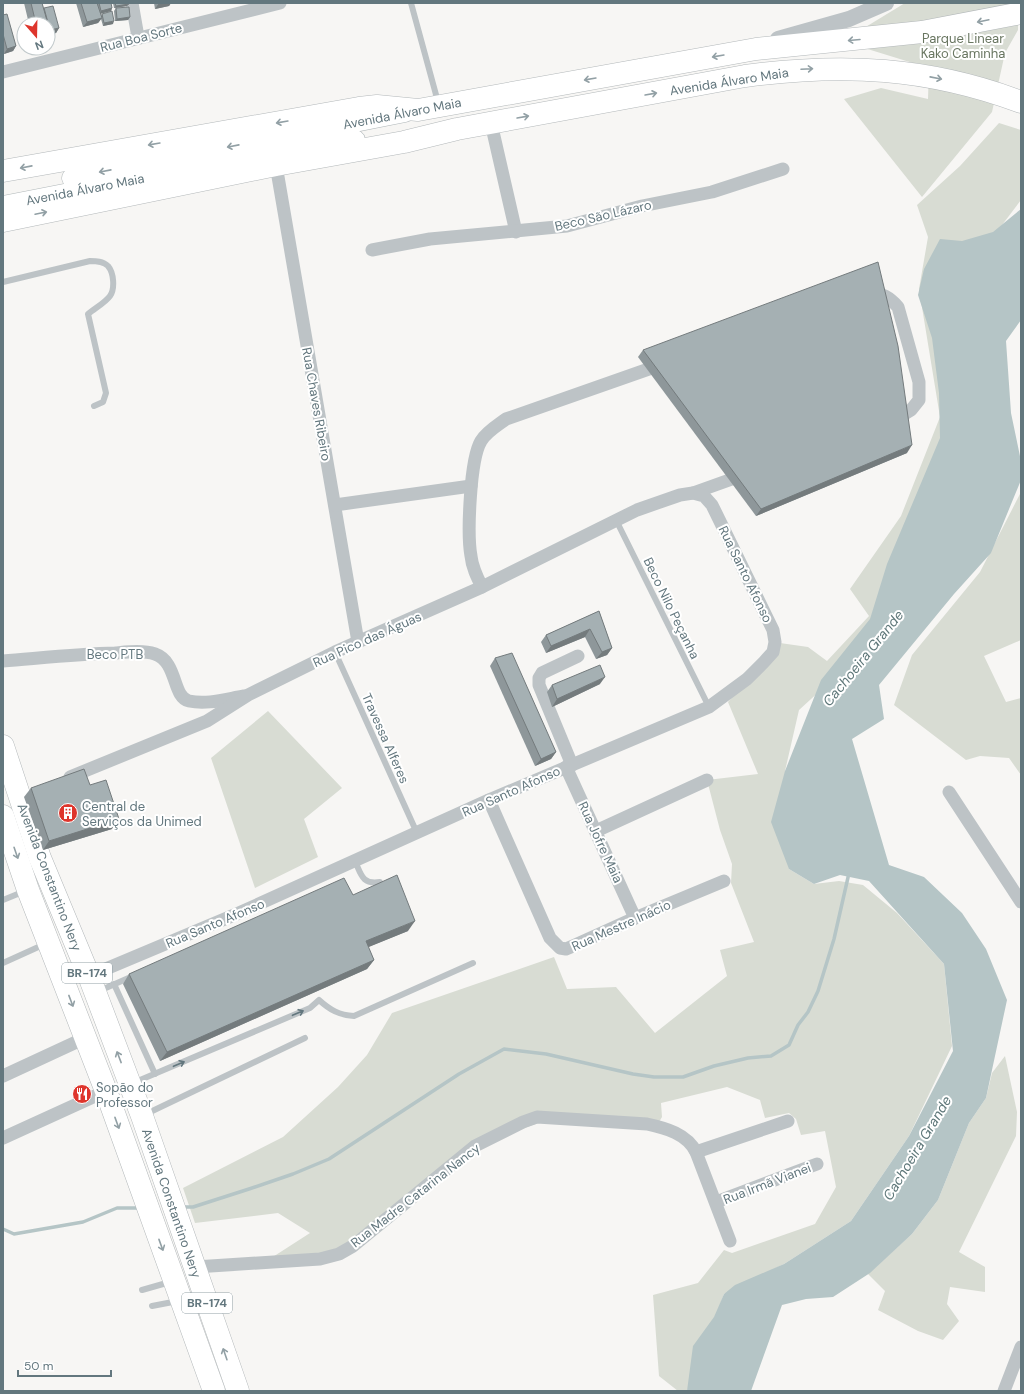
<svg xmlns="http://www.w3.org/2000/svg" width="1024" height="1394" viewBox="0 0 1024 1394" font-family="'DM Sans',sans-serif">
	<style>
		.green { fill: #d8dcd3 }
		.water { fill: #b5c5c6 }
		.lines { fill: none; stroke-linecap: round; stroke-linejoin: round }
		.stream { stroke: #b5c5c6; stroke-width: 3.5 }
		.primary-casing { stroke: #b1b8ba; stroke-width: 21 }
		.trunk-casing { stroke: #b3b8ba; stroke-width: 23 }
		.service { stroke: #bdc3c6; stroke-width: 6 }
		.minor { stroke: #bdc3c6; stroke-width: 13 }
		.tertiary { stroke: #bdc3c6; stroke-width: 16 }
		.primary { stroke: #fff; stroke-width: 20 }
		.trunk { stroke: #fff; stroke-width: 22 }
		.wall { fill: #8e979a }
		.shaded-wall { fill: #747b7d }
		.building { fill: #a5b0b3; stroke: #747b7d }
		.oneway { stroke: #92a0a5 }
		.oneway2 { stroke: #63777e }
		.labels { text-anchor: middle; stroke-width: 4; stroke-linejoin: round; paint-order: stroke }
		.shield { fill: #fff; stroke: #92a0a5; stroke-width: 1 }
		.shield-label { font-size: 12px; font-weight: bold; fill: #63777e }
		.street-label { font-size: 13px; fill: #63777e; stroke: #fff }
		.park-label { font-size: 13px; fill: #697661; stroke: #fff }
		.poi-label { font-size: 13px; fill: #63777e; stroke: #fff; text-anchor: start }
		.water-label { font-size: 14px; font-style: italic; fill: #5e7779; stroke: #fff }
	</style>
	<rect width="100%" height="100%" fill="#f7f6f4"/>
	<!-- green -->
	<g class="green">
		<polygon points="905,3 1018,3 1018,30 1005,53 992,112 922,197 844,99 881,88 928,99 929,68 861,47 864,28"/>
		<polygon points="999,123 1021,130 1021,200 964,275 987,414 879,637 799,710 785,771 789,869 814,884 839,881 863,885 897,913 944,964 952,1046 909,1136 851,1221 784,1264 724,1294 687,1391 678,1391 659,1376 653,1295 698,1283 724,1250 732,1253 815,1224 836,1187 825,1131 801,1135 796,1119 789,1113 765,1118 760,1100 727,1087 661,1103 662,1117 656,1127 555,1117 475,1146 339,1254 265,1262 310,1233 278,1213 195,1223 183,1188 283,1137 338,1087 367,1055 392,1013 554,957 567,989 616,987 655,1033 727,976 720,950 754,942 731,883 732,864 720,830 707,780 758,774 728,702 780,643 808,647 827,661 869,616 850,589 901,516 940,417 919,289 928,237 917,205 960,166"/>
		<polygon points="1021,492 1021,640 984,656 1006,702 1021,698 1021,775 1009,758 980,756 966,760 894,705 912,655 980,572"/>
		<polygon points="268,711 342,788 304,819 318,857 255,888 211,758"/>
		<polygon points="1005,1056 1017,1112 1016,1136 959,1252 985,1267 985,1292 950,1287 947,1304 959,1321 943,1340 918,1331 878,1310 885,1291 868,1274 912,1234 938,1200 969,1123 986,1098 992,1073"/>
	</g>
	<!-- water -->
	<polygon class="water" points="1021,209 1021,320 1006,341 1011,413 1021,461 1021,480 991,553 954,594 879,685 884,719 852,739 889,865 924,877 962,913 986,949 1007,1000 986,1098 969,1123 938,1200 912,1234 870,1273 833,1297 806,1299 782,1305 751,1391 687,1391 693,1346 714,1317 724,1294 735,1285 784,1264 851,1221 909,1136 953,1051 944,964 869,881 840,875 814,884 789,869 771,822 785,771 821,680 870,619 887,564 940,438 939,393 932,338 918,295 924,269 940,239 962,241 993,232"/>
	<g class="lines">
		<!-- stream -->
		<g class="stream">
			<polyline points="182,1207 193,1207 249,1189 293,1174 329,1159 459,1074 504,1049 546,1054 633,1074 654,1077 683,1077 714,1066 748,1058 771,1056 789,1045 798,1025 808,1012 818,991 834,939 849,873"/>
			<polyline points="3,1229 14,1234 83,1222 117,1208 141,1208"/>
		</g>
		<defs>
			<g id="primary">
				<polyline points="72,178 405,112"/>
				<polyline points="3,206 284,151 355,140"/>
			</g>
			<g id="trunk">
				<polyline points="3,171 359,108 377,106 418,110 756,49 922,32 1021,13"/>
				<path d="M 3,221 L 276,165 L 404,142 L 457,129 L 745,76 C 843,63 928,67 1021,102"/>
				<polyline points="3,746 40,858 89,976 142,1116 238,1391"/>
				<polyline points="3,816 28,890 106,1091 214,1391"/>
			</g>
		</defs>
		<!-- primary casing -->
		<use href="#primary" class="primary-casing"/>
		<!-- trunk casing -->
		<use href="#trunk" class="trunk-casing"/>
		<!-- service -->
		<g class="service">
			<polyline points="411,3 438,102"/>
			<path d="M 3,282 L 90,261 C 96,261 103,261 108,266 C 114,273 115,289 110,296 C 105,303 95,308 88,314 L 106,393 L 103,402 L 94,406"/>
			<polyline points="616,520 709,707"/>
			<polyline points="335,652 417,833"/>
			<path d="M 355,861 C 361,874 362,885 380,882"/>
			<polyline points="3,900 25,891"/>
			<polyline points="3,963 45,944"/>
			<polyline points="114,984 155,1074"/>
			<polyline points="99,991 133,976"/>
			<path d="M 133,1083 L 310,1008 L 319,1000 C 330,1010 339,1015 354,1016 L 473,963"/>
			<polyline points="146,1114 305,1038"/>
			<polyline points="142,1290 170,1282"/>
			<polyline points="152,1306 178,1301"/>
		</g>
		<!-- minor -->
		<g class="minor">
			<polyline points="132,3 138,37"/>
			<polyline points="3,72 280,3"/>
			<polyline points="491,123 516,232"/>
			<polyline points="276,165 358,642"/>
			<polyline points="372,250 430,239 567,226 642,206 712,192 783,169"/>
			<path d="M 869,294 C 882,292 890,298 898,307 L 919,382 L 919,400 L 911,410 L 893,421"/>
			<polyline points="693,493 746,474"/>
			<polyline points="335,505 471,486"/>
			<path d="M 482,587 C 477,577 472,567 471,556 C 467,534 470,459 481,441 C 486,432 498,425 506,419 L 663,364"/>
			<path d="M 3,661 C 41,658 78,654 115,653 C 127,652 143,650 155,654 C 178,662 172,697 189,701 C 207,705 226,699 244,696"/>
			<polyline points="572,765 539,685 539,678 542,673 578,656"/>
			<polyline points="566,767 635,918"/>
			<polyline points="70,777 207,721 248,695 335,652 482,587 637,510 680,495 693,493 704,496 712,505 773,630 775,642 773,652 764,662 747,679 709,707 489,800 239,913 89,976"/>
			<polyline points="949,792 1021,902"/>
			<polyline points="489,800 550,938 560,948 566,949 573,946 635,918 724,881"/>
			<polyline points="596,831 707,780"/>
			<polyline points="3,1076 85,1038"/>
			<polyline points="3,1138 106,1091"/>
			<polyline points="696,1152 788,1121"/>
			<polyline points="716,1202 817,1164"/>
			<path d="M 195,1267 L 320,1259 L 339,1254 L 353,1246 L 475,1146 L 523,1122 L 537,1117 L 647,1124 C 666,1128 687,1134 696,1152 L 730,1241"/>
			<polyline points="1004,1391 1021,1347"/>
		</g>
		<!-- tertiary -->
		<polyline class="tertiary" points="778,39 849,19 886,3"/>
		<!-- primary -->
		<use href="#primary" class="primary"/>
		<!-- trunk -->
		<use href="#trunk" class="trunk"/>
	</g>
	<!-- wall -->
	<g class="wall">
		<polygon points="24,3 42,3 44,9 59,28 56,33 50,34 48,24 29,24"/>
		<polygon points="76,3 97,3 98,4 98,3 112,8 111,11 100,14 101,16 102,14 113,24 103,26 101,19 98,23 83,27"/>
		<polygon points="113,3 129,3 127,6 114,8"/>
		<polygon points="154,3 171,3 169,6 155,9"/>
		<polygon points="116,8 130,17 128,20 115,21 114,11"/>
		<polygon points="3,15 16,46 13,51 4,54 3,51"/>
		<polygon points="643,350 907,453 756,516 638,357"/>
		<polygon points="599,611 612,648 607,655 596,659 585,637 546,653 541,642 546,635"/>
		<polygon points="495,658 556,752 551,759 535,766 490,666"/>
		<polygon points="600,684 552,707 547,692 552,685"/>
		<polygon points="31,788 112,829 43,850 24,797"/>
		<polygon points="353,895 408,931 368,947 374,960 367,969 160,1061 123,984 129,974"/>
	</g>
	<!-- shaded-wall -->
	<g class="shaded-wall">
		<polygon points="159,3 171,3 169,6 155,9"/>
		<polygon points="129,4 127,6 114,8 116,6"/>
		<polygon points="112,8 111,11 99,14 101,11"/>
		<polygon points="130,17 128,20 115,21 117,19"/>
		<polygon points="102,18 98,23 83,27 87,22"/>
		<polygon points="114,21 113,24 103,26 104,23"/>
		<polygon points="59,28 56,33 48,35 48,34 50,30"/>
		<polygon points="16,46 13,51 4,54 7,49"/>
		<polygon points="912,445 907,453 756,516 761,509"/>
		<polygon points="590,629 585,637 546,653 551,646"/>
		<polygon points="612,648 607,655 596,659 602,652"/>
		<polygon points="605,677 600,684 552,707 557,699"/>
		<polygon points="556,752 551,759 535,766 541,759"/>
		<polygon points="119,819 112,829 43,850 49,841"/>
		<polygon points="415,921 408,931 359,951 366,941"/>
		<polygon points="374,960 367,969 160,1061 167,1052"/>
	</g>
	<!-- building -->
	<g class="building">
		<polygon points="31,3 42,3 48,24 36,24"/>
		<polygon points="81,3 97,3 102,18 87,22"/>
		<polygon points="99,3 111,3 112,8 101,11"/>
		<polygon points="115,3 129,3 129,4 116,6"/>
		<polygon points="53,6 59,28 50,30 44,8"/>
		<polygon points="129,7 130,17 117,19 116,8"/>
		<polygon points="112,11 114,21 104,23 102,14"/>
		<polygon points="7,14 16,46 7,49 3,34 3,15"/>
		<polygon points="48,25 51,35 48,36"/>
		<polygon points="878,262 898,346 912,445 761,509 643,350"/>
		<polygon points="599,611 612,648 602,652 590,629 551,646 546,635"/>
		<polygon points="512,653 556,752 541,759 495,658"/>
		<polygon points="600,665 605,677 557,699 552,685"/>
		<polygon points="84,769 90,785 106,780 119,819 49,841 31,788"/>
		<polygon points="397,875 415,921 366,941 374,960 167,1052 129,974 344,878 353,895"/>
	</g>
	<!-- one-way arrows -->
	<defs><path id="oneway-shaft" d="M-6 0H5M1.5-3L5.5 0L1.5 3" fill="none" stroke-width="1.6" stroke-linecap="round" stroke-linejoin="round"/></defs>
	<g class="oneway">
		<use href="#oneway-shaft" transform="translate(983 21) rotate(168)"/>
		<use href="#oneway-shaft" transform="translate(854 40) rotate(175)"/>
		<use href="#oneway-shaft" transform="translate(718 56) rotate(170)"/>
		<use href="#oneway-shaft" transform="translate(807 69) rotate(-3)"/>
		<use href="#oneway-shaft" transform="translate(936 78) rotate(11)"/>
		<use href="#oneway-shaft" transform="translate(590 79) rotate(170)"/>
		<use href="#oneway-shaft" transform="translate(651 94) rotate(-10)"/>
		<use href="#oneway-shaft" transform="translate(523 117) rotate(-10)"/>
		<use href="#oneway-shaft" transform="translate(282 122) rotate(170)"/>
		<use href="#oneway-shaft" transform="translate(154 144) rotate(170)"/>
		<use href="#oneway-shaft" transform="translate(233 146) rotate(169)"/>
		<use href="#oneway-shaft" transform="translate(26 167) rotate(169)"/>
		<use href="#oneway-shaft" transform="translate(105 171) rotate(169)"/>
		<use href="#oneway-shaft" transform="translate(41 213) rotate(-12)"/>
		<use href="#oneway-shaft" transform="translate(16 853) rotate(71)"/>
		<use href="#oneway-shaft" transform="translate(71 1001) rotate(69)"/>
		<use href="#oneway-shaft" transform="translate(119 1057) rotate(-111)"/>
		<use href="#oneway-shaft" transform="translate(117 1123) rotate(70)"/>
		<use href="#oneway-shaft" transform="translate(161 1245) rotate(70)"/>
		<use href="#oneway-shaft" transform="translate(225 1354) rotate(-109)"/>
	</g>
	<g class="oneway2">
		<use href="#oneway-shaft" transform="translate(298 1013) rotate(-23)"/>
		<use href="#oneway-shaft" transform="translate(179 1064) rotate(-23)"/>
	</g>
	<!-- icons -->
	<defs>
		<symbol id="building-disc" viewBox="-11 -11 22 22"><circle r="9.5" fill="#de352c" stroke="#fff"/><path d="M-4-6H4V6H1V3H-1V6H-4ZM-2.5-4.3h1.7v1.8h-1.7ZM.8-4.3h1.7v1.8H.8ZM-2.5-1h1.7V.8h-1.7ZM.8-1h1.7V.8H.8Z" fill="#fff"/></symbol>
		<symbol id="restaurant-disc" viewBox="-11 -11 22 22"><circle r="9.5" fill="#de352c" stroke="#fff"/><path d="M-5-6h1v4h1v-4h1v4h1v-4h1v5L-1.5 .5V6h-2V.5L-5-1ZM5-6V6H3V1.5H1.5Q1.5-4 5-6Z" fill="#fff"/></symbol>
	</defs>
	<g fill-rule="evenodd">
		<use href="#building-disc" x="57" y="802" width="22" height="22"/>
		<use href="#restaurant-disc" x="71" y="1083" width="22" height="22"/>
	</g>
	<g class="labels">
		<!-- shield labels -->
		<g class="shield">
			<rect x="62" y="963" width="50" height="20" rx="3"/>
			<rect x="182" y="1293" width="50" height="20" rx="3"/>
		</g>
		<g class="shield-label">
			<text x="87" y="977">BR-174</text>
			<text x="207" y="1307">BR-174</text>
		</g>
		<!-- street labels -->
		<g class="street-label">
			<text transform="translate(141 37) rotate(-14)" y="5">Rua Boa Sorte</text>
			<text transform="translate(729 81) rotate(-9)" y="5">Avenida Álvaro Maia</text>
			<text transform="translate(402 113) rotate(-11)" y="5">Avenida Álvaro Maia</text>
			<text transform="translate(85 189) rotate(-11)" y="5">Avenida Álvaro Maia</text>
			<text transform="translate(603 215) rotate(-13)" y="5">Beco São Lázaro</text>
			<text transform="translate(317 404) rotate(80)" y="5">Rua Chaves Ribeiro</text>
			<text transform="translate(746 574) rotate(64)" y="5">Rua Santo Afonso</text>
			<text transform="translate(672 608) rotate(64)" y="5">Beco Nilo Peçanha</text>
			<text transform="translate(367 639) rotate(-24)" y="5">Rua Pico das Águas</text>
			<text x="115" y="659">Beco PTB</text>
			<text transform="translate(386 738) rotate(66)" y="5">Travessa Alferes</text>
			<text transform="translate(511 791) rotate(-24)" y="5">Rua Santo Afonso</text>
			<text transform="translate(601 842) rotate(65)" y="5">Rua Jofre Maia</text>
			<text transform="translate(50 877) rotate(69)" y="5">Avenida Constantino Nery</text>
			<text transform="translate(215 923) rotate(-23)" y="5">Rua Santo Afonso</text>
			<text transform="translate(621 925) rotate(-24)" y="5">Rua Mestre Inácio</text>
			<text transform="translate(767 1183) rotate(-21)" y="5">Rua Irmã Vianei</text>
			<text transform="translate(415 1195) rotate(-38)" y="5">Rua Madre Catarina Nancy</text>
			<text transform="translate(172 1203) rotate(71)" y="5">Avenida Constantino Nery</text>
		</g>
		<!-- park labels -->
		<g class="park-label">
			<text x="963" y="43">Parque Linear<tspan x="963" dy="15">Kako Caminha</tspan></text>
		</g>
		<!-- poi labels -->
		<g class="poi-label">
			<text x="82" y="811">Central de<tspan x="82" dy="15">Serviços da Unimed</tspan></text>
			<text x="96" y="1092">Sopão do<tspan x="96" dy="15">Professor</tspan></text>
		</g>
		<!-- water labels -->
		<g class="water-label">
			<text transform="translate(863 658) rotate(-51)" y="5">Cachoeira Grande</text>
			<text transform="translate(917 1148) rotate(-59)" y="5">Cachoeira Grande</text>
		</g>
	</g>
	<!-- border -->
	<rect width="1024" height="1394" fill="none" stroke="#63777e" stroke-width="8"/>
	<!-- north arrow -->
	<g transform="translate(36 36) rotate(160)"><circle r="19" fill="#ffffff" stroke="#c1c9cb"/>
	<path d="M0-3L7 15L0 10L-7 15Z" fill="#de352c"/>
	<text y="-6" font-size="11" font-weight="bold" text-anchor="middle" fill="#63777e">N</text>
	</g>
	<!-- scale -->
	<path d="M18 1370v6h93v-6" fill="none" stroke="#63777e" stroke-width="2"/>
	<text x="24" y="1370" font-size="12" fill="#63777e" stroke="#ffffff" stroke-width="3" paint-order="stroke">50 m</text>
</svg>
